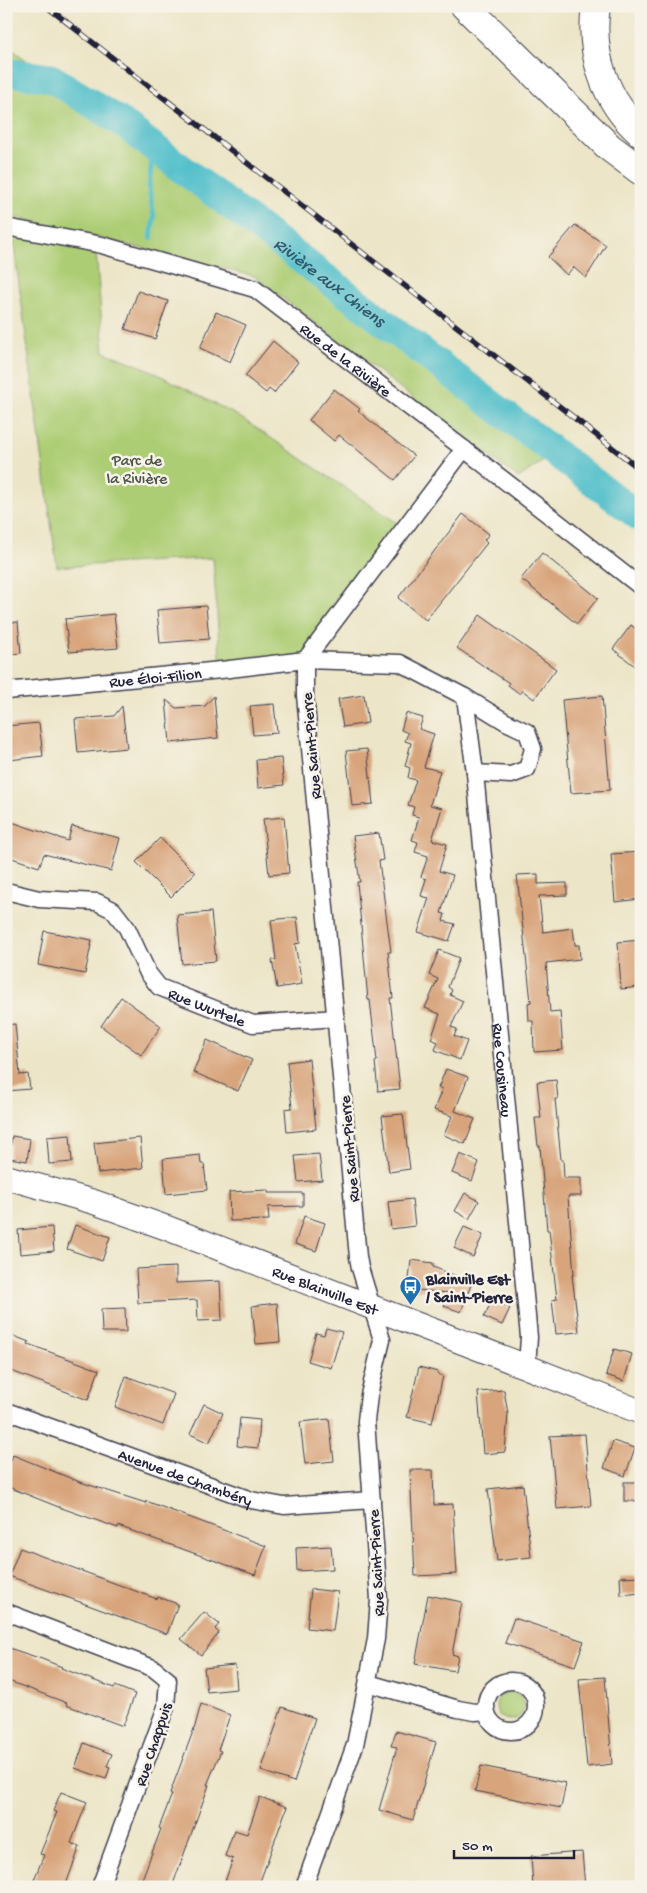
<svg xmlns="http://www.w3.org/2000/svg" width="647" height="1893" viewBox="0 0 647 1893" font-family="'Gochi Hand',sans-serif">
	<style>
		.green { fill: #adcd75; stroke: #687858 }
		.lines { fill: none; stroke-linecap: round; stroke-linejoin: round }
		.stream { stroke: #53c0cb; stroke-width: 5 }
		.river { stroke: #53c0cb; stroke-width: 29 }
		.building { fill: #d8a47c }
		.street-casing { stroke: #403f50; stroke-width: 19 }
		.secondary-casing { stroke: #403f50; stroke-width: 26 }
		.highway-casing { stroke: #403f50; stroke-width: 30 }
		.street { stroke: #fff; stroke-width: 16 }
		.secondary { stroke: #fff; stroke-width: 24 }
		.highway { stroke: #fff; stroke-width: 28 }
		.rail-casing { stroke: #22223b; stroke-width: 5.5 }
		.rail { stroke: #f7f3e8; stroke-width: 4; stroke-dasharray: 11; stroke-linecap: butt }
		.labels { text-anchor: middle; stroke-width: 5; stroke-linejoin: round; paint-order: stroke }
		.street-label { font-size: 16px; fill: #22223b; stroke: #f7f3e8 }
		.park-label { font-size: 16px; fill: #4c554c; stroke: #f7f3e8 }
		.poi-label { font-size: 16px; font-weight: bold; fill: #22223b; stroke: #f7f3e8; text-anchor: start }
		.water-label { font-size: 18px; font-style: italic; fill: #33596d; stroke: #f7f3e8 }
	</style>
	<rect width="100%" height="100%" fill="#f7f3e8"/>
	<filter id="ink" filterUnits="userSpaceOnUse"><feTurbulence type="fractalNoise" baseFrequency=".02" numOctaves="2"/><feDisplacementMap in="SourceGraphic" scale="10" xChannelSelector="R" yChannelSelector="G"/><feConvolveMatrix kernelMatrix="1 2 1 2 8 2 1 2 1" color-interpolation-filters="sRGB"/></filter>
	<filter id="wash" filterUnits="userSpaceOnUse"><feTurbulence type="fractalNoise" baseFrequency=".0096" numOctaves="4" result="noise"/><feDisplacementMap in="SourceGraphic" scale="20" xChannelSelector="R" yChannelSelector="G"/><feGaussianBlur stdDeviation="1.12" result="paint"/><feColorMatrix in="noise" values="0 0 0 0 0 0 0 0 0 0 0 0 0 0 0 0 0 1.4 0 .05"/><feComposite in="paint" operator="in"/></filter>
	<g filter="url(#wash)">
		<rect width="100%" height="100%" fill="#ece5c7"/>
		<!-- green -->
		<g class="green">
			<polygon points="6,45 557,452 518,478 254,276 6,215"/>
			<polygon points="11,224 95,239 104,352 146,368 238,416 405,528 305,660 221,670 213,558 57,567"/>
			<circle cx="510" cy="1706" r="14"/>
		</g>
		<g class="lines">
			<!-- stream -->
			<polyline class="stream" points="151,238 154,217 149,188 153,146"/>
			<!-- river -->
			<path class="river" id="s1" d="M 6,72 L 51,78 L 118,120 L 641,518"/>
		</g>
		<g id="blocks">
			<!-- building -->
			<g class="building">
				<polygon points="575,225 606,245 586,278 573,267 567,275 548,257"/>
				<polygon points="138,291 168,301 155,339 125,329"/>
				<polygon points="216,312 246,325 230,362 200,348"/>
				<polygon points="273,341 298,362 274,393 269,389 266,393 245,376"/>
				<polygon points="334,389 360,409 358,411 414,456 395,480 339,435 334,441 309,420"/>
				<polygon points="463,514 489,534 484,540 487,543 426,620 398,598"/>
				<polygon points="542,553 598,598 577,624 521,579"/>
				<polygon points="206,606 209,639 160,643 157,610"/>
				<polygon points="114,614 118,648 69,652 65,619"/>
				<polygon points="480,615 556,669 534,699 522,690 520,694 508,685 509,683 457,648"/>
				<polygon points="18,622 21,653 6,655 6,623"/>
				<polygon points="631,625 641,633 641,671 613,649"/>
				<polygon points="364,695 368,723 343,727 338,699"/>
				<polygon points="214,696 218,738 170,743 166,700 176,708 205,706"/>
				<polygon points="602,696 610,790 571,793 562,700"/>
				<polygon points="274,704 277,733 253,735 250,706"/>
				<polygon points="122,706 127,748 78,753 75,719 114,716"/>
				<polygon points="406,713 423,718 419,729 434,734 424,767 440,771 430,805 442,808 432,840 447,844 439,871 453,875 441,913 445,914 443,921 455,924 449,941 418,932 429,898 421,896 426,879 421,877 428,856 415,852 418,842 412,840 419,817 412,815 414,807 408,805 416,780 408,778 410,768 405,766 411,743 405,741 408,733 401,730"/>
				<polygon points="39,723 43,756 9,760 8,752 6,752 6,726"/>
				<polygon points="367,749 373,804 352,806 346,751"/>
				<polygon points="281,758 284,785 258,788 256,760"/>
				<polygon points="284,817 289,873 269,875 263,819"/>
				<polygon points="6,820 68,841 72,826 120,838 111,871 44,854 39,867 6,856"/>
				<polygon points="379,833 383,860 379,861 391,952 388,952 393,998 390,998 400,1089 378,1091 375,1062 377,1061 370,1000 368,1000 357,882 360,882 353,836"/>
				<polygon points="160,838 195,873 171,897 136,862"/>
				<polygon points="641,852 641,899 615,902 611,854"/>
				<polygon points="538,874 538,884 567,883 567,895 539,896 543,932 573,928 575,945 579,945 580,959 546,963 550,1012 560,1011 563,1050 534,1052 533,1021 529,1021 528,1003 531,1002 517,875"/>
				<polygon points="211,912 216,961 182,964 177,915"/>
				<polygon points="297,917 300,943 295,944 302,984 277,988 272,960 276,960 271,920"/>
				<polygon points="44,931 92,940 85,974 38,965"/>
				<polygon points="641,940 641,987 621,989 618,942"/>
				<polygon points="439,950 459,958 448,987 452,990 450,995 463,1001 451,1027 457,1029 454,1036 467,1041 460,1060 435,1050 438,1042 431,1039 440,1014 425,1008 438,979 429,975"/>
				<polygon points="121,997 161,1026 141,1055 101,1026"/>
				<polygon points="15,1024 20,1075 28,1074 30,1089 6,1091 6,1025"/>
				<polygon points="207,1040 252,1060 238,1091 193,1072"/>
				<polygon points="309,1059 316,1129 287,1132 285,1109 292,1108 287,1062"/>
				<polygon points="446,1069 468,1077 455,1111 475,1119 465,1144 444,1135 452,1116 434,1110 442,1089 438,1088"/>
				<polygon points="556,1080 558,1099 555,1099 561,1160 563,1160 564,1178 581,1178 581,1196 568,1196 574,1275 572,1275 579,1332 556,1334 552,1300 557,1299 549,1230 547,1230 540,1146 538,1146 535,1118 541,1118 537,1082"/>
				<polygon points="403,1114 410,1169 389,1172 382,1116"/>
				<polygon points="70,1135 72,1162 49,1164 47,1137"/>
				<polygon points="12,1136 30,1139 27,1161 9,1158"/>
				<polygon points="140,1138 143,1168 98,1173 94,1143"/>
				<polygon points="319,1154 322,1180 298,1182 295,1156"/>
				<polygon points="460,1154 479,1162 472,1181 452,1173"/>
				<polygon points="200,1155 201,1164 204,1164 207,1190 166,1194 163,1159"/>
				<polygon points="268,1190 268,1193 303,1193 303,1206 268,1207 269,1220 230,1221 229,1192"/>
				<polygon points="465,1193 479,1201 469,1219 455,1211"/>
				<polygon points="412,1199 415,1226 391,1229 388,1202"/>
				<polygon points="304,1216 325,1223 316,1251 295,1244"/>
				<polygon points="75,1225 110,1237 102,1261 67,1249"/>
				<polygon points="52,1227 54,1251 20,1254 18,1230"/>
				<polygon points="464,1227 483,1235 473,1257 454,1248"/>
				<polygon points="411,1260 433,1263 433,1267 472,1282 461,1312 444,1306 448,1293 408,1289"/>
				<polygon points="176,1267 176,1283 220,1281 222,1320 198,1321 197,1300 138,1303 136,1269"/>
				<polygon points="492,1300 510,1308 502,1325 484,1317"/>
				<polygon points="277,1303 280,1342 256,1344 252,1306"/>
				<polygon points="125,1308 126,1332 102,1332 101,1309"/>
				<polygon points="326,1328 342,1332 331,1368 308,1361 316,1333 324,1335"/>
				<polygon points="6,1333 29,1342 28,1344 99,1370 88,1400 6,1369"/>
				<polygon points="614,1349 632,1354 624,1381 606,1375"/>
				<polygon points="419,1367 438,1372 437,1374 443,1376 432,1423 407,1417"/>
				<polygon points="126,1376 174,1394 163,1425 115,1407"/>
				<polygon points="504,1390 508,1414 505,1452 483,1454 478,1392"/>
				<polygon points="204,1404 223,1413 209,1443 190,1434"/>
				<polygon points="240,1418 260,1420 258,1448 237,1446"/>
				<polygon points="329,1419 334,1461 305,1464 300,1422"/>
				<polygon points="585,1434 591,1506 557,1509 550,1436"/>
				<polygon points="613,1441 635,1448 625,1476 604,1468"/>
				<polygon points="13,1455 80,1482 146,1503 146,1501 266,1546 255,1575 118,1526 118,1528 56,1506 6,1486 6,1472"/>
				<polygon points="410,1470 433,1470 434,1505 453,1504 457,1574 415,1576"/>
				<rect x="624" y="1482" width="17" height="19"/>
				<polygon points="523,1485 531,1557 497,1561 488,1489"/>
				<polygon points="331,1546 333,1569 297,1571 296,1548"/>
				<polygon points="20,1548 157,1599 158,1597 178,1604 167,1634 9,1576"/>
				<polygon points="641,1576 641,1593 621,1595 620,1577"/>
				<polygon points="311,1589 338,1592 333,1631 307,1628"/>
				<polygon points="428,1595 462,1602 452,1654 458,1656 455,1671 415,1664"/>
				<polygon points="204,1612 219,1624 215,1629 219,1633 201,1655 181,1639"/>
				<polygon points="514,1618 584,1641 575,1666 505,1643"/>
				<polygon points="6,1647 42,1659 62,1667 61,1668 114,1688 115,1686 135,1694 123,1726 66,1705 67,1703 6,1680"/>
				<polygon points="235,1665 237,1689 207,1692 204,1668"/>
				<polygon points="605,1677 612,1764 587,1767 579,1679"/>
				<polygon points="201,1704 230,1715 218,1750 221,1751 207,1785 209,1785 172,1887 139,1887 161,1829 159,1828 172,1794 170,1793 195,1726"/>
				<polygon points="282,1707 315,1718 294,1782 261,1771"/>
				<polygon points="396,1731 436,1742 413,1820 379,1810 397,1747 391,1746"/>
				<polygon points="84,1743 112,1754 107,1766 110,1767 106,1779 75,1768"/>
				<polygon points="481,1766 566,1783 561,1808 475,1791"/>
				<polygon points="61,1792 87,1802 71,1843 80,1846 65,1887 31,1887 44,1855 40,1854 57,1812 53,1811"/>
				<polygon points="260,1797 287,1807 258,1887 223,1887 233,1859 225,1856 234,1830 247,1834"/>
				<polygon points="582,1852 585,1887 533,1887 531,1856"/>
			</g>
		</g>
	</g>
	<g filter="url(#ink)">
		<use href="#blocks" fill-opacity="0" stroke="#403f50" stroke-width="1"/>
		<g class="lines">
			<defs>
				<g id="street">
					<path id="s2" d="M 6,227 L 102,245 L 255,289 L 464,449 L 641,587"/>
					<path id="s3" d="M 6,691 L 221,670 L 305,660 L 400,663 L 465,697 L 475,773 L 529,1337 L 527,1367"/>
					<polyline points="465,697 506,722 527,732 533,749 527,769 511,775 475,773"/>
					<path id="s4" d="M 6,891 L 39,899 L 97,902 L 113,910 L 127,928 L 148,973 L 159,987 L 253,1024 L 336,1018"/>
					<path id="s5" d="M 6,1411 L 251,1500 L 284,1506 L 372,1500"/>
					<polyline points="6,1612 153,1668 168,1680 166,1707 100,1887"/>
					<circle cx="511" cy="1706" r="25"/>
					<polyline points="368,1683 458,1709 475,1712 485,1711"/>
					<polyline points="304,1887 355,1745 376,1639 379,1599 366,1421 369,1395 382,1340 360,1268 358,1257 305,695 305,660 464,449"/>
				</g>
				<g id="secondary">
					<path id="s6" d="M 6,1177 L 94,1202 L 167,1228 L 527,1367 L 641,1412"/>
				</g>
				<g id="highway">
					<polyline points="465,6 609,147 641,171"/>
					<path d="M 596,6 C 589,54 605,101 641,133"/>
				</g>
			</defs>
			<!-- street casing -->
			<use href="#street" class="street-casing"/>
			<!-- secondary casing -->
			<use href="#secondary" class="secondary-casing"/>
			<!-- highway casing -->
			<use href="#highway" class="highway-casing"/>
			<!-- street -->
			<use href="#street" class="street"/>
			<!-- secondary -->
			<use href="#secondary" class="secondary"/>
			<!-- highway -->
			<use href="#highway" class="highway"/>
			<defs>
				<polyline id="rail" points="46,6 641,470"/>
			</defs>
			<!-- rail casing -->
			<use href="#rail" class="rail-casing"/>
			<!-- rail -->
			<use href="#rail" class="rail"/>
		</g>
	</g>
	<!-- icons -->
	<defs>
		<symbol id="bus-pin" viewBox="-11 -11 22 30"><path d="M0 17L-7.5 6A9.5 9.5 0 1 1 7.5 6Z" fill="#1f6fb2" stroke="#f7f3e8"/><path d="M-5-6H5V4H4V6H2V4H-2V6H-4V4H-5ZM-3.5-4V0h7V-4ZM-3.5 1.2v1.5H-2V1.2ZM2 1.2v1.5H3.5V1.2Z" fill="#fff"/></symbol>
	</defs>
	<g fill-rule="evenodd">
		<use href="#bus-pin" x="398" y="1274" width="25" height="34"/>
	</g>
	<g class="labels">
		<!-- street labels -->
		<g class="street-label">
			<text dy="6" stroke="none"><textPath href="#s2" startOffset="372">Rue de la Rivière</textPath></text>
			<text dy="6" stroke="none"><textPath href="#s3" startOffset="150">Rue Éloi-Filion</textPath></text>
			<text transform="translate(310 746) rotate(-95)" y="6">Rue Saint-Pierre</text>
			<text dy="6" stroke="none"><textPath href="#s4" startOffset="252">Rue Wurtele</textPath></text>
			<text dy="6" stroke="none"><textPath href="#s3" startOffset="844">Rue Cousineau</textPath></text>
			<text transform="translate(348 1149) rotate(-95)" y="6">Rue Saint-Pierre</text>
			<text dy="6" stroke="none"><textPath href="#s6" startOffset="339">Rue Blainville Est</textPath></text>
			<text dy="6" stroke="none"><textPath href="#s5" startOffset="191">Avenue de Chambéry</textPath></text>
			<text transform="translate(375 1563) rotate(-93)" y="6">Rue Saint-Pierre</text>
			<text transform="translate(152 1744) rotate(-72)" y="6">Rue Chappuis</text>
		</g>
		<!-- park labels -->
		<g class="park-label">
			<text x="137" y="465">Parc de<tspan x="137" dy="18">la Rivière</tspan></text>
		</g>
		<!-- poi labels -->
		<g class="poi-label">
			<text x="426" y="1284">Blainville Est<tspan x="426" dy="18">/ Saint-Pierre</tspan></text>
		</g>
		<!-- water labels -->
		<g class="water-label">
			<text dy="6" stroke="none"><textPath href="#s1" startOffset="391">Rivière aux Chiens</textPath></text>
		</g>
	</g>
	<!-- margin -->
	<rect width="647" height="1893" fill="none" stroke="#f7f3e8" stroke-width="25"/>
	<!-- scale -->
	<path d="M454 1850v8h120v-8" fill="none" stroke="#22223b" stroke-width="2.5"/>
	<text x="462" y="1850" font-size="15" fill="#22223b" stroke="#f7f3e8" stroke-width="4" paint-order="stroke">50 m</text>
</svg>
